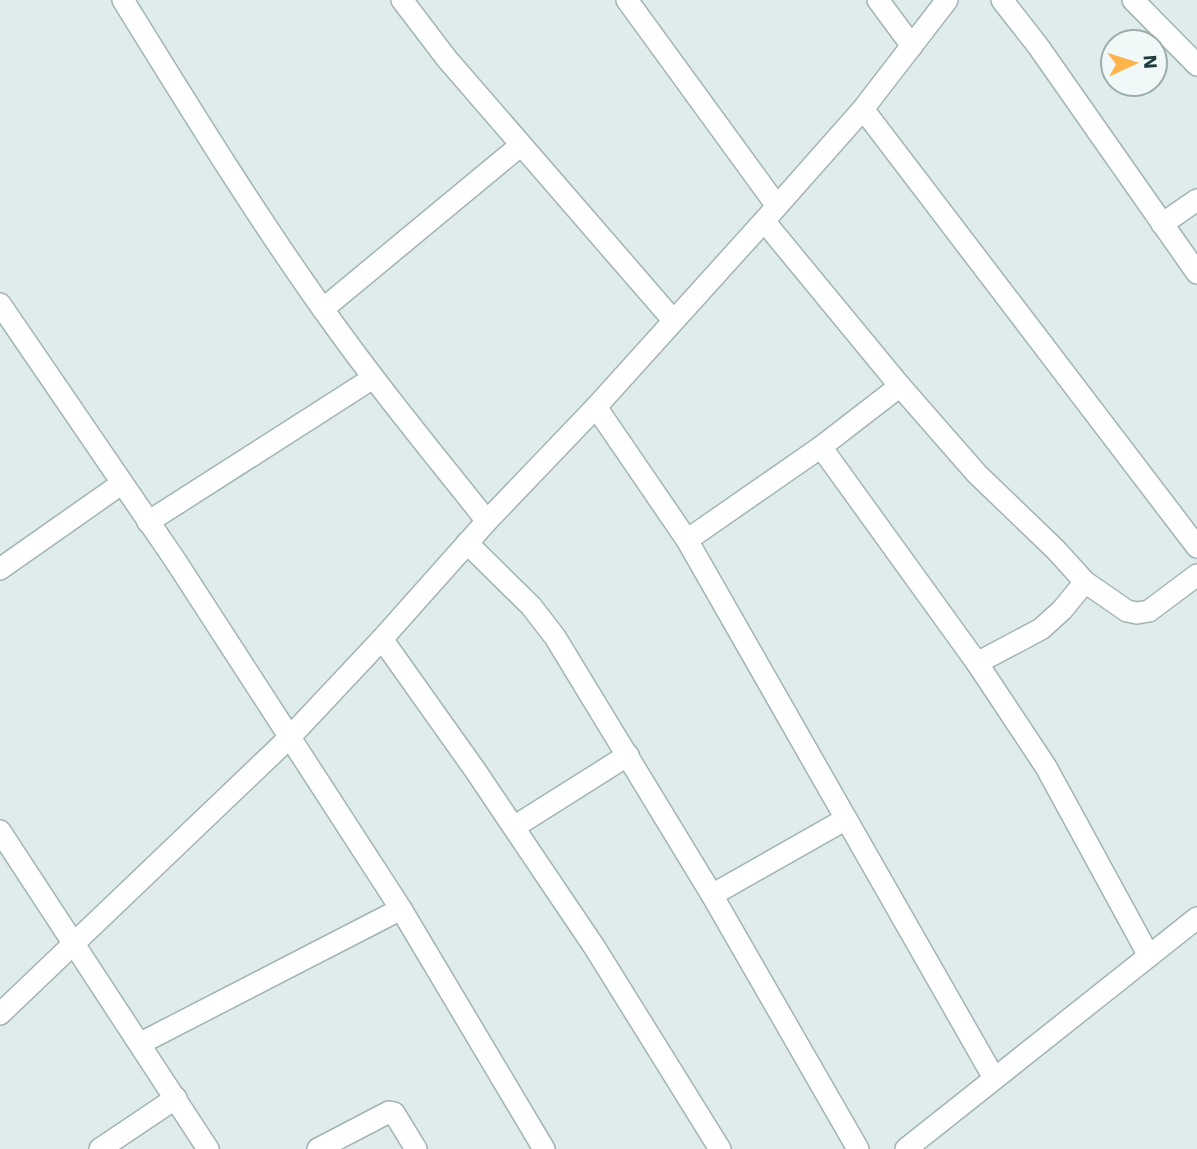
<svg xmlns="http://www.w3.org/2000/svg" width="1197" height="1149" viewBox="0 0 1197 1149" font-family="'Work Sans',sans-serif">
	<style>
		.lines { fill: none; stroke-linecap: round; stroke-linejoin: round }
		.minor-casing { stroke: #a1b4b4; stroke-width: 24 }
		.minor { stroke: #fff; stroke-width: 21 }
	</style>
	<rect width="100%" height="100%" fill="#dfeceb"/>
	<g class="lines">
		<defs>
			<g id="minor">
				<path d="M 123,0 C 188,105 253,211 325,312 C 376,384 432,452 487,521"/>
				<polyline points="402,0 447,59 673,320"/>
				<polyline points="627,0 777,206"/>
				<polyline points="878,0 912,46"/>
				<polyline points="1002,0 1038,46 1197,273"/>
				<polyline points="1133,0 1197,65"/>
				<polyline points="863,109 1197,547"/>
				<polyline points="764,221 900,386 977,474 1056,550 1085,582 1127,611 1137,613 1149,611 1197,575"/>
				<polyline points="1162,224 1197,200"/>
				<polyline points="0,304 175,560 401,909 544,1149"/>
				<polyline points="323,309 521,145"/>
				<polyline points="596,407 687,540 994,1078"/>
				<polyline points="821,447 977,663 1046,767 1149,956"/>
				<polyline points="148,522 373,378"/>
				<polyline points="687,540 821,447 900,386"/>
				<polyline points="467,543 531,606 555,637 712,895 858,1149"/>
				<polyline points="0,569 121,484"/>
				<polyline points="382,639 475,770 595,948 720,1149"/>
				<polyline points="977,663 1041,629 1062,610 1085,582"/>
				<polyline points="514,827 628,755"/>
				<polyline points="0,831 208,1149"/>
				<polyline points="712,895 846,819"/>
				<polyline points="0,1014 289,738 382,639 487,521 596,407 764,221 863,109 947,0"/>
				<polyline points="141,1043 401,909"/>
				<polyline points="100,1149 176,1098"/>
				<polyline points="318,1149 389,1112 394,1113 416,1149"/>
				<polyline points="906,1149 1197,918"/>
			</g>
		</defs>
		<!-- minor casing -->
		<use href="#minor" class="minor-casing"/>
		<!-- minor -->
		<use href="#minor" class="minor"/>
	</g>
	<!-- north arrow -->
	<g transform="translate(1134 63) rotate(86)"><circle r="33" fill="#f0f9f7" stroke="#9cadad" stroke-width="2"/>
	<path d="M0-5L12 26L0 18L-12 26Z" fill="#ffb34b"/>
	<text y="-10" font-size="19" font-weight="bold" text-anchor="middle" fill="#1e3c3e">N</text>
	</g>
</svg>
